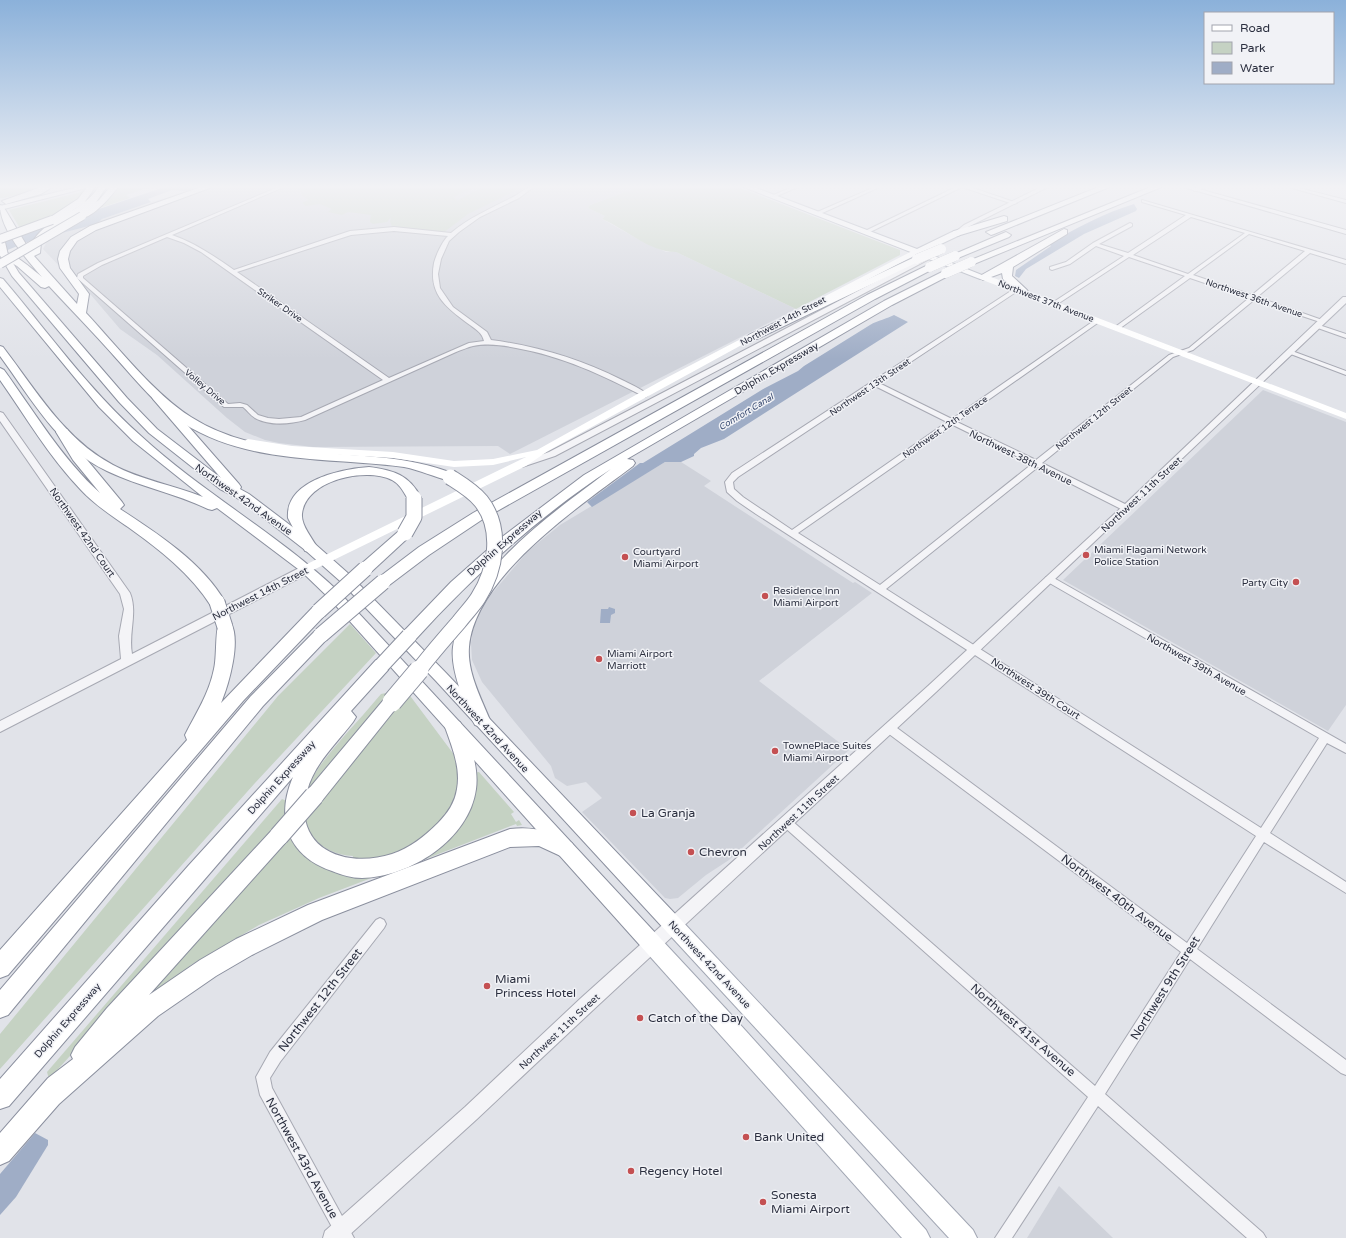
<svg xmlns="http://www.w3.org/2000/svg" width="1346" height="1238" viewBox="0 0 1346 1238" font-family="'Varela Round',sans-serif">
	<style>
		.built { fill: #cfd2da }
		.green { fill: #c5d2c3 }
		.water { fill: #9fadc6 }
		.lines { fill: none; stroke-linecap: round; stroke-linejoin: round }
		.minor-casing { stroke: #a7a9b3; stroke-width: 2 }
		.tertiary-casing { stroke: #a7a9b3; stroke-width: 2 }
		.primary-casing { stroke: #a1a6b3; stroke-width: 2 }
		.trunk-casing { stroke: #8a8f9e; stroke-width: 2 }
		.motorway-casing { stroke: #8a8f9e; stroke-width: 2 }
		.minor { fill: #f4f4f7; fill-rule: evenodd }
		.tertiary { fill: #f4f4f7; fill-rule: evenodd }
		.secondary { fill: #fff; fill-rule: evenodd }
		.primary { fill: #fff; fill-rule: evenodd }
		.trunk { fill: #fff; fill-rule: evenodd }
		.motorway { fill: #fff; fill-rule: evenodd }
		.trunk-bridge-casing { stroke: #8a8f9e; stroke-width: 10; stroke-linecap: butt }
		.motorway-bridge-far2-casing { stroke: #8a8f9e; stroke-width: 10; stroke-linecap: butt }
		.motorway-bridge-far1-casing { stroke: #8a8f9e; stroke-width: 17; stroke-linecap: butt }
		.motorway-bridge-casing { stroke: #8a8f9e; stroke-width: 21; stroke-linecap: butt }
		.trunk-bridge { stroke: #fff; stroke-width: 8 }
		.motorway-bridge-far2 { stroke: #fff; stroke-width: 10 }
		.motorway-bridge-far1 { stroke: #fff; stroke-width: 15 }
		.motorway-bridge { stroke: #fff; stroke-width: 19 }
		.poi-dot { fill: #c45052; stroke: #f1f2f6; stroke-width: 1.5 }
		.labels { text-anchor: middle; stroke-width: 3; stroke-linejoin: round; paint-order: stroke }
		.far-street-label { font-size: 9px; fill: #2b2f3f; stroke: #f1f2f6 }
		.far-water-label { font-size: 9px; font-style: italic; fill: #384a70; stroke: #f1f2f6 }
		.street-label { font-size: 10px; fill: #2b2f3f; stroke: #f1f2f6 }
		.poi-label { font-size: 10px; fill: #2b2f3f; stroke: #f1f2f6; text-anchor: start }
		.near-poi-label { font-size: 12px; fill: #2b2f3f; stroke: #f1f2f6; text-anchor: start }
		.near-street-label { font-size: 12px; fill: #2b2f3f; stroke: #f1f2f6 }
	</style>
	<rect width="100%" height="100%" fill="#e1e3e9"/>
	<!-- built -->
	<g class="built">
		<polygon points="199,186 642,186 590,205 588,208 605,216 602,219 636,238 666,252 676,252 796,309 510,454 498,446 313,447 279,443 265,440 245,432 227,418 157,355 120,329 91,295 80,288 43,249 48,239 54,234 97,224 102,219 151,202 188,192"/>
		<polygon points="1263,390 1346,422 1346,705 1328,731 1063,580"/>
		<polygon points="665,462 681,462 711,481 704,486 853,583 855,582 872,593 759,681 849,750 729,860 706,875 678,898 670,899 665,898 582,812 602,798 586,782 567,786 555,778 551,766 482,682 472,660 471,643 474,622 482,605 528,551 560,525"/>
		<polygon points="1059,1186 1113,1238 1027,1238"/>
	</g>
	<!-- green -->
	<g class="green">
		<polygon points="0,186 44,186 25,193 3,198 0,198"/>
		<polygon points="120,186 154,186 126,195 130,198 100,208 115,193"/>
		<polygon points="299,186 476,186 472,189 453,197 464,205 458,200 484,186 521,186 511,193 468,214 443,233 393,228 390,222 391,217 387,222 373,224 370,222 371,215 348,212 342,215 328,212 332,209 320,204 306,206 302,203 308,200 302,195"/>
		<path d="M 642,186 L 735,186 L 900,250 L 900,255 L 796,309 L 676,252 C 649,252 626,229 602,219 L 605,216 L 588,208 L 590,205 Z"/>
		<path d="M 85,191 C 69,212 44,220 21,230 L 9,210 Z"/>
		<polygon points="350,624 376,653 255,783 0,1069 0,1034 278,696"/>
		<path d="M 395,691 L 408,693 L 455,756 L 459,768 L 458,801 L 425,842 L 384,860 L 352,861 L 353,856 C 336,855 321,849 311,834 C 287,799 323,761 345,735 C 357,722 369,708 381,694 Z"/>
		<polygon points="479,772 514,812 511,814 516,822 519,820 522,825 517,826 516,824 410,865 422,856 472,773"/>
		<polygon points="282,799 287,801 287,818 49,1079 47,1072"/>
		<polygon points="290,833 300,850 395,869 319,898 259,925 191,965 167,987 139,1000"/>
	</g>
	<!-- water -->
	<g class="water">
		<polygon points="168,186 199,186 187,191 172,190 148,199 151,202 102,219 97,224 30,241 0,253 0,242"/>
		<path d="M 1134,204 L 1137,209 L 1136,211 L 1084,234 L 1026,269 L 1019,278 L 1015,276 L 1016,270 L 1051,246 L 1049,244 C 1076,228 1104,213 1134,204 Z"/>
		<path d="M 894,315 L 908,322 L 724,439 L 701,448 L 694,454 L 694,456 L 681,462 L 665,462 L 592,507 L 587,502 L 640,463 L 643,463 L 765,388 L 798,371 L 804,366 L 870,325 C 878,320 887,319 894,315 Z"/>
		<polygon points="609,607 615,609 615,613 611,615 610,623 600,623 601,609 608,609"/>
		<polygon points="35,1133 48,1140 48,1145 16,1197 0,1215 0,1174"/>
	</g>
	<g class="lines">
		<defs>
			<g id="minor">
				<path d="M 281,186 L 286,186 L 172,235 C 195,243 214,256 234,270 L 350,231 L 394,227 L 451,233 C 470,217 492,208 513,197 C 521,193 527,186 535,186 L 519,198 L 480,217 L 459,232 L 449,241 L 441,259 L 438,274 L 440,288 L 453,307 L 487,332 L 491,340 C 537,346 580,359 622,380 C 630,384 642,389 648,395 L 645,397 L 643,396 C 602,375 562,356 516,348 C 502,345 488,343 473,346 C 468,347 462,350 456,352 L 305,420 C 290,424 270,426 255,418 C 250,415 247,410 243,407 L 224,407 L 77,278 L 78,274 L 98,263 ZM 394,231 L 448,236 C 442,242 436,255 434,263 C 428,295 447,308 470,325 C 477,330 482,333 484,341 L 469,343 L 389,378 L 237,272 L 351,235 ZM 167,237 L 184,243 L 201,252 L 383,380 L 301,417 L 279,419 L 268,418 L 258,415 L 247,405 L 240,403 L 228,404 L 83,278 L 83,276 L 102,265 Z"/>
				<polygon points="795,186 800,186 775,197 771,196"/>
				<polygon points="877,186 882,186 820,214 815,213"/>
				<polygon points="958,186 967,186 1017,203 1013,204 962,187 868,233 863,232"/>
				<polygon points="1201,186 1206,186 1198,191 1194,191 1194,189"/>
				<polygon points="1285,186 1291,186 1346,200 1346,203"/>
				<path d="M 1142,200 L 1346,260 L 1346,264 L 1310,253 L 1257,297 L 1325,321 L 1320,322 L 1254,300 L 1193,350 L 1173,357 L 1042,463 L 1129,506 L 1130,508 L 1129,510 L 1123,510 L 1038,467 L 886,589 L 1261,828 L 1319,738 L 1046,581 L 1045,579 L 1046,577 L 1052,577 L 1346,744 L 1346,753 L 1327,743 L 1270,833 L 1346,882 L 1346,893 L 1264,842 L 1197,949 L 1346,1060 L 1346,1075 L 1341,1073 L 1190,959 L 1105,1094 L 1263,1233 L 1266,1238 L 1247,1238 L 1098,1106 L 1012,1238 L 995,1238 L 1088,1097 L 783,826 L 782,823 L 783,820 L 787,818 L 791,820 L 1095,1086 L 1181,952 L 885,731 L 884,728 L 885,725 L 889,724 L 893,725 L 1187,943 L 1256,836 L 756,514 L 737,501 L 727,492 L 725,482 L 732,473 L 1017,287 L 1019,288 L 1019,290 L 879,383 L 952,419 L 1095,320 L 1099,320 L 1099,322 L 957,422 L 1036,460 L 1169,355 L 1189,348 L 1249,298 L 1190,278 L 1119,329 L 1115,329 L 1115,327 L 1185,276 L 1129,257 L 1056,305 L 1052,305 L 1052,303 L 1124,256 L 1096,246 L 1070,264 L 1052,270 L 1050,269 L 1050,267 L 1066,262 L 1093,243 L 1130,223 L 1132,224 L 1132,226 L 1099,244 L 1128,253 L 1186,215 L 1142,202 ZM 1191,217 L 1245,233 L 1188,274 L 1133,255 ZM 1249,234 L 1305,251 L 1252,295 L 1193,275 ZM 875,386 L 947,422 L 792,530 L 743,497 L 734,489 L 733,482 L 738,477 ZM 953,425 L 1032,464 L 880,585 L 798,533 Z"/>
				<polygon points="1315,325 1319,325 1346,334 1346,338 1315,327"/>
				<polygon points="1288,351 1292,351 1346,371 1346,375 1288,353"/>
				<polygon points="380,918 384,920 386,924 384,928 280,1062 270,1078 272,1088 354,1238 338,1238 260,1095 256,1077 270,1052 376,920"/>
			</g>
			<g id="tertiary">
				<polygon points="1043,186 1050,186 968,227 959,234 954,233 964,225"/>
				<polygon points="1180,186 1188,186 1346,230 1346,234"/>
				<polygon points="928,256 933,257 555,456 522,467 517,464 549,452 877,281"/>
				<polygon points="1343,297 1346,297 1346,303 936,692 593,1010 477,1119 346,1238 323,1238 325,1231 465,1107 581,998 928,686 1123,506"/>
				<path d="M 0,412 L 3,413 L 130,593 C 138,613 128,633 132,654 L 303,566 L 307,565 L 312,569 L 311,572 L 0,732 L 0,721 L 121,659 L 119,636 L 124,609 L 120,594 L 0,421 Z"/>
			</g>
			<g id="primary">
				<polygon points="82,186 94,186 0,210 0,206"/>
				<polygon points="741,186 751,186 917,249 954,231 960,231 960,235 924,252 987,277 986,279 980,279"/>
				<polygon points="674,917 681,920 973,1230 977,1238 949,1238 667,932 665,926 667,920"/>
				<polygon points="653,936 660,938 727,1010 926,1230 930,1238 902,1238 646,952 644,945 646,938"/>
			</g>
			<g id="trunk">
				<polygon points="88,186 96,186 84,203 55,222 49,222 49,218 78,199"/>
				<path d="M 111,186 L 119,186 C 112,195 92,220 79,218 L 79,214 L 99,200 Z"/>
				<polygon points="0,236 4,238 8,255 19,273 127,398 157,429 221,478 153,399 152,397 157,394 161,395 239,484 241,487 240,489 249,494 315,544 350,575 446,673 681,920 683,926 681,932 674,935 667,932 436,681 340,581 305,550 241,500 220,489 149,433 119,402 12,276 0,255"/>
				<path d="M 0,278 L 3,279 C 48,332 89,390 141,436 C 203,493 278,534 339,592 L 660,938 L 662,945 L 660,952 L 653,954 L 646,952 L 329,598 L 302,572 L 217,508 L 212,510 L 208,509 C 175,493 140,487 107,471 C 58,448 31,398 0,356 L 0,346 L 3,347 C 36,390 64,439 113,465 C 141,480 173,485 203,497 L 133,441 L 99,407 L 0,287 Z"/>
			</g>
			<g id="motorway">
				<polygon points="44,186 54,186 41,194 6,204 2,201"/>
				<path d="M 99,186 L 107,186 L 95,204 L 44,238 L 41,243 L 40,253 L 34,256 L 77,304 L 79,294 L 60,268 L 58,259 L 60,251 L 71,237 L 90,226 L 204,186 L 215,186 L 96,230 L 77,241 L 70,251 L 68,259 L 70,268 L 89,294 L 86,313 C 117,346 154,394 191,417 C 227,440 271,448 312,452 C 365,457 404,455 455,474 L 457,477 L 455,480 L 450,481 C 434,477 420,470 404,467 C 329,457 249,465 183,423 C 156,406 136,380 115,357 C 94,333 71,310 49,286 L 45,288 L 41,287 L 17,266 L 0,256 L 1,253 C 12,250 33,270 42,277 C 26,259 0,229 0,205 L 3,206 L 30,251 C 34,220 84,214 99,186 Z"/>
				<polygon points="1101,186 1112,186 994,234 991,235 986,232"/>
				<polygon points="1153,186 1164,186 974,264 968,264 966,262"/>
				<polygon points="1004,216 1007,217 1007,221 957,236 952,233 954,231"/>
				<polygon points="1064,229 1067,230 1067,234 1013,267 1012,276 1027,290 1028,292 1027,294 1019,294 1003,279 1002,273 983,280 978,277"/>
				<polygon points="1006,232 1011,235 1009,237 958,258 955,259 950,256"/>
				<polygon points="917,256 920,257 922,259 920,261 757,339 749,339 747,337 749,335"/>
				<polygon points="930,264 933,265 935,267 933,269 875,299 483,519 429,555 388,586 383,587 378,586 375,582 378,578 419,547 473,513 867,295"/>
				<path d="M 946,270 L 951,273 L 950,275 L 892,305 L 627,459 L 633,460 L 635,463 L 633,466 C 580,506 475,576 469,647 C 467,672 481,698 490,720 L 487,725 L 481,727 L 475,725 C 465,706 450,669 453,647 C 462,574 557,510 611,469 C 538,517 474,575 415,640 L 409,642 L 403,640 L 401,636 L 403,632 L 451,582 L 502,537 L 584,475 L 884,301 Z"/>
				<path d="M 0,368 L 4,370 C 33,410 63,460 100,493 L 73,460 L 56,432 L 57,429 L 67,429 L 83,455 L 122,502 L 124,505 L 120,509 C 157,533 203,563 225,602 L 223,606 L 217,608 L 211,606 C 191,574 159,549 128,527 C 112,516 95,505 81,490 C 50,458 26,417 0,380 Z"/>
				<path d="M 369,467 C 393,470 410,475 421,498 L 419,501 L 409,501 C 404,493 401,485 392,480 C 366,467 305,480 302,514 C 301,525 312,538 317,547 L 315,551 L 310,552 L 305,551 L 288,518 C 285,480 342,469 369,467 Z"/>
				<polygon points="405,528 410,530 412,533 410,536 370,573 365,574 360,573 357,569 360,565 400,530"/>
				<path d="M 319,605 L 325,607 L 327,611 L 325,615 L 243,701 L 8,975 L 0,978 L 0,950 L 187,740 L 185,735 C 196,713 209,694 214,669 C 217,658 215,631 219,623 L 225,621 L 231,623 C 241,641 229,684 221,703 L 313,607 Z"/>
				<polygon points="321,629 327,631 329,635 327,639 263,706 8,1015 0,1018 0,990 251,696 315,631"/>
				<path d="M 382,659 L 388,660 L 390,665 L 388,670 L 351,711 L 356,717 L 353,722 C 336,744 314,764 307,791 L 386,697 L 392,695 L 398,697 L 401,702 L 321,802 L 314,804 L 307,802 L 305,798 C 297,852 349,868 392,854 C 410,848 425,836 438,823 C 447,814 455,803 457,789 C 461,768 452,747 445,727 L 448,722 L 454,720 L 460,722 C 470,741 479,767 476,789 C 469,840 410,877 362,878 C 351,878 342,875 332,871 C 288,856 275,819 293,777 L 9,1106 L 0,1109 L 0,1079 L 189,865 L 376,660 Z"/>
				<path d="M 279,827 L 286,830 L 289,836 L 286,842 L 149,995 L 200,960 L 236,939 L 308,905 L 510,829 C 533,826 552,831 572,843 L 575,849 L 572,855 L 565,858 L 539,846 L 510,847 L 322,920 L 252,955 L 216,976 L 158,1016 L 59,1104 L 9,1161 L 0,1165 L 0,1133 L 48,1078 L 73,1059 L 71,1055 L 75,1047 L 107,1008 L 272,830 Z"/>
			</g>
		</defs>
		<!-- minor casing -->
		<use href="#minor" class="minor-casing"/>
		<!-- tertiary casing -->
		<use href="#tertiary" class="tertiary-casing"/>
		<!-- primary casing -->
		<use href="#primary" class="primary-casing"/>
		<!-- trunk casing -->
		<use href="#trunk" class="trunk-casing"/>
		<!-- motorway casing -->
		<use href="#motorway" class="motorway-casing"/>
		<!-- minor -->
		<use href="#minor" class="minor"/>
		<!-- tertiary -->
		<use href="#tertiary" class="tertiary"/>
		<!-- secondary -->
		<g class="secondary">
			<polygon points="916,249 923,251 788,321 781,319"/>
			<polygon points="980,275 986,275 1346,413 1346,419 980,279"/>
			<polygon points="760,329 766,329 767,331 548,451 526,466 307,573 301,569 303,566 526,457 493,465 454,467 393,458 292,452 248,445 243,442 248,439 292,446 393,452 454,461 493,459 537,450 668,377"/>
		</g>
		<!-- primary -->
		<use href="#primary" class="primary"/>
		<!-- trunk -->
		<use href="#trunk" class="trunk"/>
		<!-- motorway -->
		<use href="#motorway" class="motorway"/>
		<defs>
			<g id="trunk-bridge">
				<polyline points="0,239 52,220"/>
				<polyline points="0,264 82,216"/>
			</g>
			<g id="motorway-bridge-far2">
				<polyline points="917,259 941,249"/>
				<polyline points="930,267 955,256"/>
				<polyline points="946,273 971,262"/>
			</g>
			<g id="motorway-bridge-far1">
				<polyline points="405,533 414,517 414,498"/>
				<polyline points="217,602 225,627"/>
				<polyline points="319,611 365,569"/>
				<polyline points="321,635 383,582"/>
				<polyline points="382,665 409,636"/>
				<path d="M 418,671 C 431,654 445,638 459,622 C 465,614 473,606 478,598 C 496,570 503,529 481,501 C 473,491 461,484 450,477"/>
			</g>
			<g id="motorway-bridge">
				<polyline points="392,702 419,670"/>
				<polyline points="279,836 314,796"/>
			</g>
		</defs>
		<!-- trunk-bridge casing -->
		<use href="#trunk-bridge" class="trunk-bridge-casing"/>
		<!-- motorway-bridge-far2 casing -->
		<use href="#motorway-bridge-far2" class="motorway-bridge-far2-casing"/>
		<!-- motorway-bridge-far1 casing -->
		<use href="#motorway-bridge-far1" class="motorway-bridge-far1-casing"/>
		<!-- motorway-bridge casing -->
		<use href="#motorway-bridge" class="motorway-bridge-casing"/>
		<!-- trunk-bridge -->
		<use href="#trunk-bridge" class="trunk-bridge"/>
		<!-- motorway-bridge-far2 -->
		<use href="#motorway-bridge-far2" class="motorway-bridge-far2"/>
		<!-- motorway-bridge-far1 -->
		<use href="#motorway-bridge-far1" class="motorway-bridge-far1"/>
		<!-- motorway-bridge -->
		<use href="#motorway-bridge" class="motorway-bridge"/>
	</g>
	<!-- sky -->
	<linearGradient id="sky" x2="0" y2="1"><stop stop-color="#8bb1da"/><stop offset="0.52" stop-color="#f2f2f5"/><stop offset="1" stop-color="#f2f2f5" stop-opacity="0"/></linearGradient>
	<rect width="1346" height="359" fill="url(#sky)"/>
	<!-- markers -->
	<g class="poi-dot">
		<circle cx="1086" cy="555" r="4"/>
		<circle cx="625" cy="557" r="4"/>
		<circle cx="1296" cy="582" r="4"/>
		<circle cx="765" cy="596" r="4"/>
		<circle cx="599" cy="659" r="4"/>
		<circle cx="775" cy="751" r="4"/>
		<circle cx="633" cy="813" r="4"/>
		<circle cx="691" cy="852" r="4"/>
		<circle cx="487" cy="986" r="4"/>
		<circle cx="640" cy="1018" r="4"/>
		<circle cx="746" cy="1137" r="4"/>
		<circle cx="631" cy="1171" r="4"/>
		<circle cx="763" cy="1202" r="4"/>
	</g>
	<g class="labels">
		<!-- far-street labels -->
		<g class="far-street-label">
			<text transform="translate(1254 298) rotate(19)" y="3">Northwest 36th Avenue</text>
			<text transform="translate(1046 301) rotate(21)" y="3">Northwest 37th Avenue</text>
			<text transform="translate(280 305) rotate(35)" y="3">Striker Drive</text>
			<text transform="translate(783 321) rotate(-28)" y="3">Northwest 14th Street</text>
			<text transform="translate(205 387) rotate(40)" y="3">Volley Drive</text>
			<text transform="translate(870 387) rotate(-34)" y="3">Northwest 13th Street</text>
			<text transform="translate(1094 418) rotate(-39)" y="3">Northwest 12th Street</text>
			<text transform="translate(945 427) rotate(-35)" y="3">Northwest 12th Terrace</text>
		</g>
		<!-- far-water labels -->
		<g class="far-water-label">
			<text transform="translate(746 412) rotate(-31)" y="3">Comfort Canal</text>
		</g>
		<!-- street labels -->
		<g class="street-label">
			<text transform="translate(776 368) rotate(-30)" y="4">Dolphin Expressway</text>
			<text transform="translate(1021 457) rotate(26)" y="4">Northwest 38th Avenue</text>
			<text transform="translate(1141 494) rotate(-43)" y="4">Northwest 11th Street</text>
			<text transform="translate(244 499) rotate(35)" y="4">Northwest 42nd Avenue</text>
			<text transform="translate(83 532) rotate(55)" y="4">Northwest 42nd Court</text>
			<text transform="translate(504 542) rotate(-41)" y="4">Dolphin Expressway</text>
			<text transform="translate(260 593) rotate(-27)" y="4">Northwest 14th Street</text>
			<text transform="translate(1197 664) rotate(30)" y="4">Northwest 39th Avenue</text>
			<text transform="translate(1036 688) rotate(33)" y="4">Northwest 39th Court</text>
			<text transform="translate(488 728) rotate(47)" y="4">Northwest 42nd Avenue</text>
			<text transform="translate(281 777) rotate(-48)" y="4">Dolphin Expressway</text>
			<text transform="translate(798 812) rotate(-43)" y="4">Northwest 11th Street</text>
			<text transform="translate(710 964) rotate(47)" y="4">Northwest 42nd Avenue</text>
			<text transform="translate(67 1020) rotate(-49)" y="4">Dolphin Expressway</text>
			<text transform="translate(559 1031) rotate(-43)" y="4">Northwest 11th Street</text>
		</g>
		<!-- poi labels -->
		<g class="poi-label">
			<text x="1094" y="553">Miami Flagami Network<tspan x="1094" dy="12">Police Station</tspan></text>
			<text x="633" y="555">Courtyard<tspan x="633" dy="12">Miami Airport</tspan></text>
			<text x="1288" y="586" text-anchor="end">Party City</text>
			<text x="773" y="594">Residence Inn<tspan x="773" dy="12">Miami Airport</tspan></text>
			<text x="607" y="657">Miami Airport<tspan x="607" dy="12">Marriott</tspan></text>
			<text x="783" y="749">TownePlace Suites<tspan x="783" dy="12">Miami Airport</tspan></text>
		</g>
		<!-- near-poi labels -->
		<g class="near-poi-label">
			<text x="641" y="817">La Granja</text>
			<text x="699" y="856">Chevron</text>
			<text x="495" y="983">Miami<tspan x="495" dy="14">Princess Hotel</tspan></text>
			<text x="648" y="1022">Catch of the Day</text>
			<text x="754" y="1141">Bank United</text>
			<text x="639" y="1175">Regency Hotel</text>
			<text x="771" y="1199">Sonesta<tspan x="771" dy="14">Miami Airport</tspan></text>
		</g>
		<!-- near-street labels -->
		<g class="near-street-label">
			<text transform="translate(1117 898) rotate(37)" y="4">Northwest 40th Avenue</text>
			<text transform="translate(1165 988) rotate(-58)" y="4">Northwest 9th Street</text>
			<text transform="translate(320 1000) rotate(-52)" y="4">Northwest 12th Street</text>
			<text transform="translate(1023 1030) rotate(41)" y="4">Northwest 41st Avenue</text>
			<text transform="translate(302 1158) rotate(61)" y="4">Northwest 43rd Avenue</text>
		</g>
	</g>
	<!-- legend -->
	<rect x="1204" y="12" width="130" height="72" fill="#f1f2f6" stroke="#a2a4ad"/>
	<rect x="1212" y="25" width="20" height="6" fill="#ffffff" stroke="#a2a4ad"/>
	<text x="1240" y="32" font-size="12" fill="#2b2f3f">Road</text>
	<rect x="1212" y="42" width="20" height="12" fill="#c5d2c3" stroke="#a2a4ad"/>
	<text x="1240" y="52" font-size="12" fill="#2b2f3f">Park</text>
	<rect x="1212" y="62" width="20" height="12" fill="#9fadc6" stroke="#a2a4ad"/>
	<text x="1240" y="72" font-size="12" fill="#2b2f3f">Water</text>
</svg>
